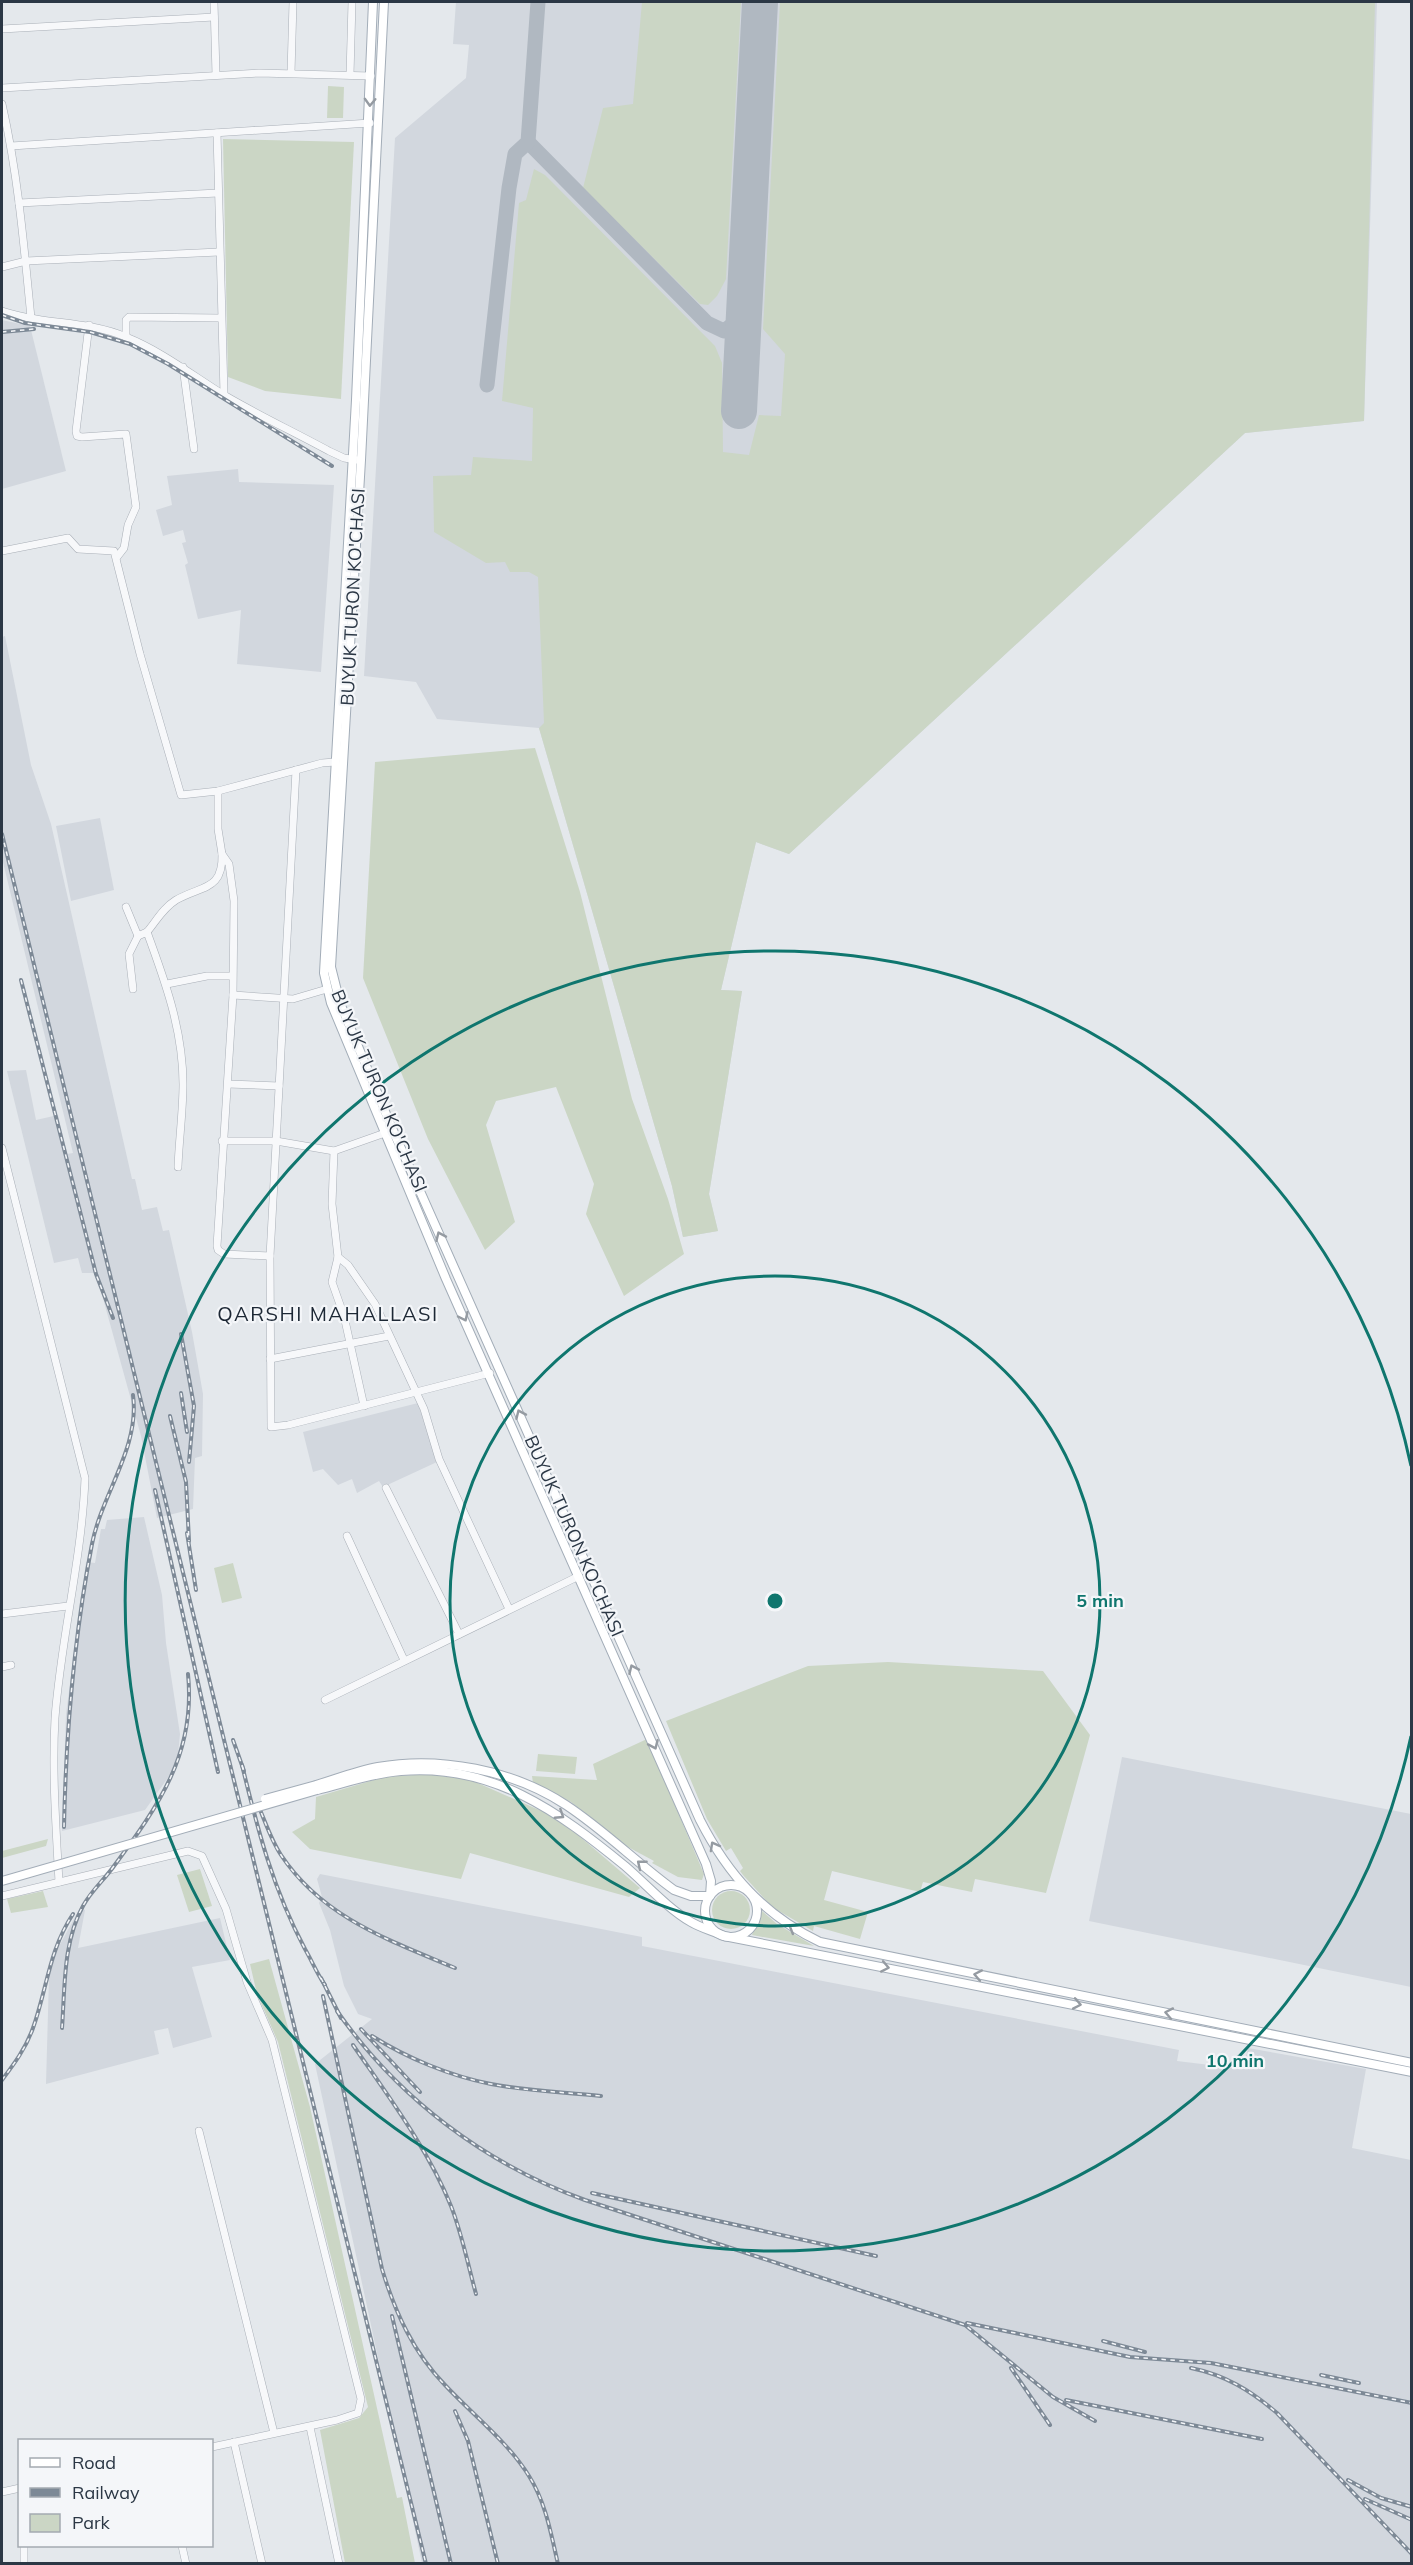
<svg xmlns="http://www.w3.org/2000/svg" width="1413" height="2565" viewBox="0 0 1413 2565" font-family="Mulish,sans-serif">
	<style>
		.built { fill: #d2d7de }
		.green { fill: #cbd6c5 }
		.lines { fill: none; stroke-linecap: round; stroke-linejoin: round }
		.taxiway { stroke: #b0b8c1; stroke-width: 15 }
		.runway { stroke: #b0b8c1; stroke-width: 36 }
		.minor-casing { stroke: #a9afb7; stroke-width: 8 }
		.major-casing { stroke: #a3adb8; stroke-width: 10 }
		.minor { stroke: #f7f8fa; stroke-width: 7 }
		.major { stroke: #fff; stroke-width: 8 }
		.rail-casing { stroke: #7d8996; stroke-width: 4 }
		.rail { stroke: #f4f6f9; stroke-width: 1.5; stroke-dasharray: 4.5; stroke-linecap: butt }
		.major-bridge-casing { stroke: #a3adb8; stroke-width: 10; stroke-linecap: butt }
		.major-bridge { stroke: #fff; stroke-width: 8 }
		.oneway { stroke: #959ba2 }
		.ring { fill: none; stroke: #0f766e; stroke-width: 3 }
		.labels { text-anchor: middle; stroke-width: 4.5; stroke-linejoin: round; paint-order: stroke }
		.street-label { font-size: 18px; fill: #2b3745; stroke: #f4f6f9 }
		.neighbourhood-label { font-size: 20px; letter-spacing: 1.5px; fill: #1d2835; stroke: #f4f6f9 }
		.centre { fill: #0f766e; stroke: #f4f6f9; stroke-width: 3 }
		.ring-label { font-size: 18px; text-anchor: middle; font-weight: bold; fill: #0f766e; stroke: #f4f6f9; stroke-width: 4.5; stroke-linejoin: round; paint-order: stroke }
	</style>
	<rect width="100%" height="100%" fill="#e4e8ec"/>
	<!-- built -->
	<g class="built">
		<polygon points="456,2 1377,2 1364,421 1245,433 789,854 756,842 721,990 742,991 709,1194 718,1231 683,1237 672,1186 539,728 437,719 416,682 364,676 395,138 466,78 469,45 453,44"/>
		<polygon points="2,320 30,326 66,471 2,489"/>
		<polygon points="238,469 239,482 334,485 321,672 237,664 241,610 198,619 185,565 188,563 182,543 186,542 183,530 163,536 156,510 172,505 167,476"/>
		<polygon points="5,636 31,765 51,824 132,1179 135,1179 142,1210 157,1207 163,1231 169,1230 192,1332 203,1394 202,1456 195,1458 193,1509 157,1518 141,1436 96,1273 82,1273 78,1258 54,1263 7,1071 26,1070 36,1120 58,1115 67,1154 73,1153 2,858 2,637"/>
		<polygon points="100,818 114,890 71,901 56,826"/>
		<polygon points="418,1403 437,1462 383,1487 379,1481 357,1493 352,1479 338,1485 323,1469 313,1472 303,1432"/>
		<polygon points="144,1517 162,1595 166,1643 180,1734 177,1765 145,1810 62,1831 66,1714 86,1562 95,1563 101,1529 105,1529 107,1520"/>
		<polygon points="1122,1757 1411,1814 1411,1987 1089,1921"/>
		<polygon points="320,1874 642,1937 642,1946 1179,2050 1177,2061 1243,2069 1248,2048 1366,2069 1352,2148 1411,2160 1411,2563 422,2563 315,2064 372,2019 358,2014 344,1986 330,1930 319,1903 322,1897 317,1879"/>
		<polygon points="80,1908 85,1910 78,1948 220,1918 230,1960 192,1967 212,2037 173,2048 168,2028 154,2031 159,2054 46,2084 49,1977 58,1948"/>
	</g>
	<!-- green -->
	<g class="green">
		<polygon points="642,2 741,2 726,279 717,296 708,305 700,304 583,188 603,108 633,104"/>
		<polygon points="780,2 1375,2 1364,421 1245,433 789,854 756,842 721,990 742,991 709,1194 718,1231 683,1237 672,1186 539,728 544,723 538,577 529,572 510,572 505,562 486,563 434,532 433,476 471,475 473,457 532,461 533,408 502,401 519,203 526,200 534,169 545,175 715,346 722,363 723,452 749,455 759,415 781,416 785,354 763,329"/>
		<polygon points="328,86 344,87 343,118 327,118"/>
		<polygon points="223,139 354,142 341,399 265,391 228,377"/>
		<polygon points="535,748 580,892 632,1099 668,1199 684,1254 624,1296 586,1214 594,1184 556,1087 496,1101 486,1125 515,1222 485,1250 428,1139 363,978 375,762"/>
		<polygon points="233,1563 242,1598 222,1603 214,1568"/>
		<polygon points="888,1662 1043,1671 1090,1735 1046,1893 975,1879 972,1892 923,1882 920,1892 832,1871 824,1900 868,1912 860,1939 814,1926 813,1931 772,1907 743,1875 740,1871 743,1868 731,1848 726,1851 707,1819 666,1721 808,1666"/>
		<polygon points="647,1739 704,1874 702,1880 678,1877 652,1863 654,1861 628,1847 571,1802 533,1783 532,1776 597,1780 593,1764"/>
		<polygon points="538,1754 577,1757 575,1774 536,1771"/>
		<polygon points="429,1774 471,1780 546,1813 578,1835 640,1888 629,1897 470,1853 461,1879 310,1849 292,1832 315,1819 316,1797 384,1777"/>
		<polygon points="48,1839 46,1846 2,1858 2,1851"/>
		<polygon points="200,1869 212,1906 189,1912 177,1875"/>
		<circle cx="731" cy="1910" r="19"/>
		<polygon points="43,1891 48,1907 11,1913 7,1899"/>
		<polygon points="762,1911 777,1924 814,1946 752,1935"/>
		<polygon points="269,1959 310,2107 397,2498 402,2497 415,2563 345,2563 320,2430 359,2418 368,2407 278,2042 257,1994 250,1964"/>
	</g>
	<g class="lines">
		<!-- taxiway -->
		<g class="taxiway">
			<polyline points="528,142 707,323 724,331 736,322 744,309"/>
			<polyline points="487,385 509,188 515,154 528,142 538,2"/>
		</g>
		<!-- runway -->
		<polyline class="runway" points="739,411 760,2"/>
		<defs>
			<g id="minor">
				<polyline points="214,2 216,75"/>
				<polyline points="2,29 214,17"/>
				<polyline points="291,73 293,2"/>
				<polyline points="350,75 352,2"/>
				<polyline points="2,88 259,73 371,76"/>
				<path d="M 2,104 C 18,174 24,246 31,318"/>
				<polyline points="217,133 224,394"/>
				<polyline points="11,146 370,123"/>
				<polyline points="19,203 218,193"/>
				<polyline points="2,267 26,261 219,252"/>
				<path d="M 2,311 C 42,325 86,320 126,337 C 161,351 192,375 224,395 C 258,415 294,432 329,451 L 344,458 L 357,460"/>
				<polyline points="89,325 76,431 77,436 82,437 126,434 136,507 128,525 124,548 117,557"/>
				<polyline points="126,337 126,320 129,317 220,318"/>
				<polyline points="183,367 194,449"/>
				<polyline points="2,551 68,538 78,549 114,551 140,654 181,795 218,791 322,763 335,762"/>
				<polyline points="296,770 270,1256 271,1427 288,1425 490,1373"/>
				<polyline points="218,791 218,829 222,854 229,864 234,901 233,995 217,1246 218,1250 224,1254 270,1256"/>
				<path d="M 126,907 L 138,936 L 147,932 C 165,981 183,1030 183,1084 C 183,1111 179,1140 178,1167"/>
				<path d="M 147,932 C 157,920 163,908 176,900 C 202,885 223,891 222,854"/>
				<polyline points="167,984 207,976 232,976"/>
				<polyline points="133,989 129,954 138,936"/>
				<polyline points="233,995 293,999 327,989"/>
				<polyline points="228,1084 279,1086"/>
				<polyline points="222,1141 276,1141 334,1151 385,1133"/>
				<path d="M 2,1148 L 85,1478 C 82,1559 61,1637 55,1718 C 52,1772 56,1827 59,1882"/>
				<polyline points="334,1151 332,1204 338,1257 332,1282 344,1316 364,1406"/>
				<polyline points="338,1257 348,1265 375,1304 424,1409 439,1459 509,1609"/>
				<polyline points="270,1359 389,1336"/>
				<polyline points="386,1488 459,1634"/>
				<polyline points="347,1536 404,1660"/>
				<polyline points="2,1614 68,1606"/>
				<polyline points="2,1667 11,1665"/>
				<polyline points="325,1700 579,1576"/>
				<polyline points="2,1896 188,1851 202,1856 226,1909 247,1982 272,2040 361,2399 358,2413 337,2420 212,2447"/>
				<polyline points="199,2131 274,2433"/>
				<polyline points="310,2427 339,2564"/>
				<polyline points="234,2442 262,2564"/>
				<polyline points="2,2492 20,2488"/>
				<polyline points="182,2546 186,2564"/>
				<polyline points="24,2564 24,2546"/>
			</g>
			<g id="major">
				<path d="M 384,2 L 361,460 L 331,967 L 340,1003 L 391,1126 L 700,1820 C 728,1875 764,1915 820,1942 L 1412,2063"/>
				<path d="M 316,1785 C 336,1779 357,1771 378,1767 C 440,1756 513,1770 566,1805 C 604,1830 637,1863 674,1890 L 691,1896 L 710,1896 L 711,1881 L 706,1864 L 446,1279 L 331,1003 L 324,973 L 356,400 L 373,2"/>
				<path d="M 317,1790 C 345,1783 373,1773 401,1771 C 492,1763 559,1812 625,1866 C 646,1884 667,1908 691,1922 C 701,1928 713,1931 724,1936 L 1412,2072"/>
				<circle cx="731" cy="1911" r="26"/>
			</g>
		</defs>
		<!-- minor casing -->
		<use href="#minor" class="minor-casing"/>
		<!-- major casing -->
		<use href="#major" class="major-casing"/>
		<!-- minor -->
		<use href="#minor" class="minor"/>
		<!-- major -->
		<use href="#major" class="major"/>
		<defs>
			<g id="rail">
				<polyline points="2,315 25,323 90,332 130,344 168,364 332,466"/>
				<polyline points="2,332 34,329"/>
				<polyline points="2,834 426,2564"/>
				<polyline points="21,980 96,1274 113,1318"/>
				<polyline points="181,1334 194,1406 189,1462"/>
				<polyline points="181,1393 187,1432"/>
				<polyline points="170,1416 186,1482 189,1541"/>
				<polyline points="155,1490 218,1772"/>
				<polyline points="187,1533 196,1590"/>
				<polyline points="233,1740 244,1771"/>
				<path d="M 242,1765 C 258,1831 273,1889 305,1949 C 312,1961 317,1974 325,1985"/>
				<path d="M 258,1805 C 265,1821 271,1840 281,1855 C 323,1918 389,1940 455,1968"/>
				<path d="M 64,1827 C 66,1732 74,1637 92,1544 C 102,1493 140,1448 133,1395"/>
				<polyline points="321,1978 341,2018"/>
				<path d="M 323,1996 L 382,2269 C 395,2312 413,2352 445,2385 C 473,2415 507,2441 529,2476 C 546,2503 551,2534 558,2564"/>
				<path d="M 337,2011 C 398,2098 485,2164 585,2200 L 965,2325 L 1053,2397 L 1095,2421"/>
				<path d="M 62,2028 C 65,1987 63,1942 83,1906 C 91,1891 104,1880 114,1866 C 159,1805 196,1753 188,1674"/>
				<polyline points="361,2029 420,2092"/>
				<path d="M 372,2036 C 407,2058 450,2076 491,2084 C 526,2091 564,2092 601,2096"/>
				<path d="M 353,2045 C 388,2096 428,2149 451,2206 C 462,2234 468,2265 476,2294"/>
				<path d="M 2,2080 C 14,2064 26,2048 33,2028 C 47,1989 49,1950 73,1914"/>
				<polyline points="592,2193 876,2256"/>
				<polyline points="392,2316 451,2564"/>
				<polyline points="967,2323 1130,2357 1211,2363 1412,2403"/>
				<polyline points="1103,2341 1145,2352"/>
				<polyline points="1011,2368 1050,2425"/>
				<path d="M 1191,2368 C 1225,2375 1250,2390 1277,2413 L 1412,2554"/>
				<polyline points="1321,2375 1359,2383"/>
				<polyline points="1066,2400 1262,2439"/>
				<polyline points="455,2411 468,2441 498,2564"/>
				<polyline points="1348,2480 1381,2498 1412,2507"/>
				<polyline points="1365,2499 1412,2520"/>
			</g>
		</defs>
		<!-- rail casing -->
		<use href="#rail" class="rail-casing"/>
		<!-- rail -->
		<use href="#rail" class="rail"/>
		<defs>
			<g id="major-bridge">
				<polyline points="265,1799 316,1785"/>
				<polyline points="2,1881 317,1790"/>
			</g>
		</defs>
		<!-- major-bridge casing -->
		<use href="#major-bridge" class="major-bridge-casing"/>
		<!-- major-bridge -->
		<use href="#major-bridge" class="major-bridge"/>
	</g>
	<!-- one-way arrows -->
	<defs><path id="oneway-chevron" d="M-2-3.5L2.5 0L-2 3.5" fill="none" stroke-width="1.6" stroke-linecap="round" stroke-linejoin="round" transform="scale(1.5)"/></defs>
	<g class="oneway">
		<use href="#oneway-chevron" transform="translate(370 102) rotate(92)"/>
		<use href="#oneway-chevron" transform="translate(440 1236) rotate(-114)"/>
		<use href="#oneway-chevron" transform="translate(464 1317) rotate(65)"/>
		<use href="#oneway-chevron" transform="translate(520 1414) rotate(-114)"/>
		<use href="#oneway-chevron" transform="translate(633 1669) rotate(-114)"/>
		<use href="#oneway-chevron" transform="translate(654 1745) rotate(66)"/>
		<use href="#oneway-chevron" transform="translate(560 1815) rotate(33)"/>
		<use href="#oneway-chevron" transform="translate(714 1846) rotate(-119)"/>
		<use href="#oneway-chevron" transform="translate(641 1864) rotate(-141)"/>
		<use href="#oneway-chevron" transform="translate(793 1928) rotate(-149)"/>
		<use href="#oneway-chevron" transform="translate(885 1967) rotate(11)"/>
		<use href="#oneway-chevron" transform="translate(978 1975) rotate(-169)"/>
		<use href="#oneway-chevron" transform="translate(1077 2004) rotate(11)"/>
		<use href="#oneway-chevron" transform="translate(1169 2013) rotate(-169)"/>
	</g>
	<!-- distance rings -->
	<g class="ring">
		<circle cx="775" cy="1601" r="325"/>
		<path d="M1411 1736A650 650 0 1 1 1411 1466"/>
	</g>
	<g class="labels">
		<!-- street labels -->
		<g class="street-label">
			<text transform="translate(353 597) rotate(-87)" y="6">BUYUK TURON KO'CHASI</text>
			<text transform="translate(379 1091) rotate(67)" y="6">BUYUK TURON KO'CHASI</text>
			<text transform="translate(574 1536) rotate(66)" y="6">BUYUK TURON KO'CHASI</text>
		</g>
		<!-- neighbourhood labels -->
		<g class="neighbourhood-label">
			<text x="328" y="1321">QARSHI MAHALLASI</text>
		</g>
	</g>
	<circle cx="775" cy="1601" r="9" class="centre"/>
	<g class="ring-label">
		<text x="1100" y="1607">5 min</text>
		<text x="1235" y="2067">10 min</text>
	</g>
	<!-- border -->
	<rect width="1413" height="2565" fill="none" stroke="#2b3745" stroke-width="6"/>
	<!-- legend -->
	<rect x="18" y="2439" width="195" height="108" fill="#f4f6f9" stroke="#a4aab1" stroke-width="1.5"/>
	<rect x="30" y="2458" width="30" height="9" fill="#ffffff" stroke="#a4aab1" stroke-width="1.5"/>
	<text x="72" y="2469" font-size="18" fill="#2b3745">Road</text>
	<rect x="30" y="2488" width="30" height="9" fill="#7d8996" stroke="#a4aab1" stroke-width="1.5"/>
	<text x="72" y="2499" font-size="18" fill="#2b3745">Railway</text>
	<rect x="30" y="2514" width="30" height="18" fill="#cbd6c5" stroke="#a4aab1" stroke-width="1.5"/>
	<text x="72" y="2529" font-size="18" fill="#2b3745">Park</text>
</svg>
